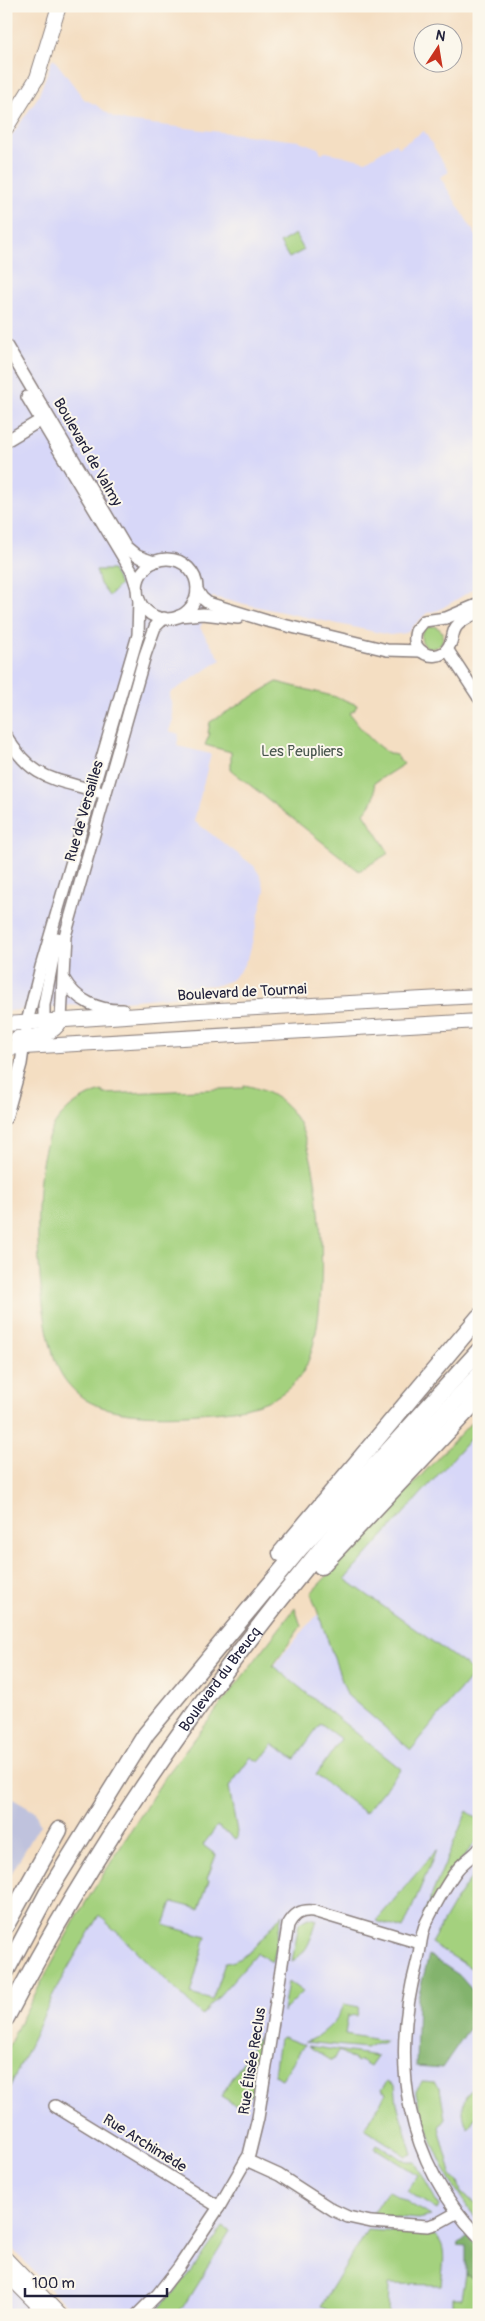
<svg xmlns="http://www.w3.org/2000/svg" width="485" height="2321" viewBox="0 0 485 2321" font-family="Pangolin,sans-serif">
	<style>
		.built { fill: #d7d7f8 }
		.industrial { fill: #bfc2dd }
		.green { fill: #a4d17e; stroke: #637a5c }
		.forest { fill: #83b36d; stroke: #526a54 }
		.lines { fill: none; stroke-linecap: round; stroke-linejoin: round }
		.minor-casing { stroke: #8b807e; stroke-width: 14 }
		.major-casing { stroke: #8b807e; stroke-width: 16 }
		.highway-casing { stroke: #8b807e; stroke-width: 19 }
		.minor { stroke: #fff; stroke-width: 11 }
		.major { stroke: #fff; stroke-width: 14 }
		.highway { stroke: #fff; stroke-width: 16 }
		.labels { text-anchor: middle; stroke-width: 4; stroke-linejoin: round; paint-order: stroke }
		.street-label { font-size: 15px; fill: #22223b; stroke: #fbf7ec }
		.park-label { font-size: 15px; fill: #49574f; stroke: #fbf7ec }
	</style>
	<rect width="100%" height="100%" fill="#fbf7ec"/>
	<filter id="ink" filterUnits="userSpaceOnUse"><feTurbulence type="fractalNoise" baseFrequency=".02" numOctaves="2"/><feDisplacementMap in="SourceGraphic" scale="10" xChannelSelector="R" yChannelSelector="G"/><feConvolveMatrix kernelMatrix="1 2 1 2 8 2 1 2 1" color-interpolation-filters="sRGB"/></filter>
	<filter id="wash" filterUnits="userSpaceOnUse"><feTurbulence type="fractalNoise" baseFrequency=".0096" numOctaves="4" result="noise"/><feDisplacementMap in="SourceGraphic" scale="20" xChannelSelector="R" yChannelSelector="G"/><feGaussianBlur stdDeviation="1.12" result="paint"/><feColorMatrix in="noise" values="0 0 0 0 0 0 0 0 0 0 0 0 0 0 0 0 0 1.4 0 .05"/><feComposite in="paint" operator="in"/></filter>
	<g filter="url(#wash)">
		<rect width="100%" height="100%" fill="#f4dec2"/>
		<!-- built -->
		<g class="built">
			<polygon points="53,58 84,99 96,105 113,117 126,121 299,141 318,148 321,153 326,152 366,161 395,143 398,148 424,131 449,172 440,177 479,240 479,586 439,610 427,613 406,633 390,635 212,597 200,628 221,660 170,693 173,720 169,731 179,734 177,746 211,754 194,821 254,866 261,877 265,890 249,955 241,970 231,980 218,985 192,986 192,995 6,1011 6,144 38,97"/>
			<polygon points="479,1429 479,2315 155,2315 145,2304 131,2315 77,2313 57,2296 6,2242 6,2095 58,1985 99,1915 283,1654 319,1613 344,1579"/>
			<polygon points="6,2283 13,2289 36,2315 6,2315"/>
		</g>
		<!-- industrial -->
		<polygon class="industrial" points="6,1795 35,1812 40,1825 6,1882"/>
		<!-- green -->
		<g class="green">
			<polygon points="295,234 304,250 289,258 280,243"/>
			<polygon points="96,570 112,570 120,585 109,596 100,584"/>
			<circle cx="432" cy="637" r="11"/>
			<path d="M 277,682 L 340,698 L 357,705 L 354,711 L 349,713 C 357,725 381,754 396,755 L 404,764 L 374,783 C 377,797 372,804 364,813 L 389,853 L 359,871 L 231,770 L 231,752 L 205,745 L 210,733 L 208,733 L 210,722 Z"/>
			<path d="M 244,1085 C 265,1089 284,1099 296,1118 C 325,1163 334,1337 298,1379 C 274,1408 233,1411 198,1413 C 166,1416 114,1417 86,1400 C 74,1392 62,1379 57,1365 C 37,1318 28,1171 53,1127 C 64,1109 81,1097 102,1091 L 104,1094 L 243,1088 Z"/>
			<polygon points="479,1414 479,1429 345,1579 475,1672 411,1750 347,1695 311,1593"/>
			<path d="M 295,1608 L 301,1626 L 273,1666 L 401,1769 L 365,1813 L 316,1775 L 341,1739 L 320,1724 L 295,1759 L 273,1744 L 259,1762 L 251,1757 L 229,1787 L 238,1837 L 236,1839 L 217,1826 L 203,1845 L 216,1855 L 207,1879 L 209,1880 L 199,1909 L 172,1902 L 164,1925 L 206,1937 L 190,1994 L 212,2000 L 225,1963 C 248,1962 267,1931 282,1914 L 272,1962 L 257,1953 L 202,2015 L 99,1915 L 58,1985 L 6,2095 L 6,2052 L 19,2024 L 77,1916 L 163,1780 Z"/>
			<polygon points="467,1811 479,1820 479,1838 457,1865 425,1919 422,1918"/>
			<polygon points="437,1849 403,1929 376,1921"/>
			<polygon points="479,1867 479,1973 431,1943 457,1898"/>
			<path d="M 308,1918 L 317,1920 C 311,1937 309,1952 292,1961 L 299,1923 Z"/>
			<polygon points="288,1981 303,1992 283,2012"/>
			<path d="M 344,2004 L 359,2007 L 357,2016 L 348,2015 L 345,2034 L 385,2041 L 385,2043 L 376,2043 L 366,2048 L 304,2042 C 319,2040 341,2018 344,2004 Z"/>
			<polygon points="259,2037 252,2093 242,2109 221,2096"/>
			<polygon points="283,2037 304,2045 282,2079 274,2075 279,2039"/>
			<polygon points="308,2046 377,2056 370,2066 360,2060 358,2062 339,2051 332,2061"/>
			<polygon points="387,2081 395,2085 397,2104 412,2154 407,2156 365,2129 386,2093 381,2090"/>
			<path d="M 422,2082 L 435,2083 L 440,2088 L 445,2119 L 439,2127 L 452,2177 L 458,2181 L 461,2193 L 479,2205 L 479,2222 C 446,2181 431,2144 416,2094 L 416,2090 Z"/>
			<path d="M 476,2087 L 479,2088 L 479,2112 L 468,2128 C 460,2115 461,2094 476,2087 Z"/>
			<polygon points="377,2144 407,2162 415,2162 439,2206 437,2210 407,2191 418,2175 375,2148"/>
			<polygon points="388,2190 430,2216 418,2219 372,2215"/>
			<polygon points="223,2227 230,2231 178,2315 159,2315 156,2312 191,2272"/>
			<path d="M 367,2230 L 432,2234 C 450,2243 442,2268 441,2285 L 389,2284 L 388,2315 L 335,2315 L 321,2306 Z"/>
			<polygon points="466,2275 479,2281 479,2315 472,2315 472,2306 453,2306 453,2298 462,2298"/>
		</g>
		<!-- forest -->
		<g class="forest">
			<polygon points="429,1955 459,1975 479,1998 479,2014 442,2068 416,2066 418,1997"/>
			<polygon points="468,2236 479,2248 479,2281 466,2275 466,2246 457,2245"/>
		</g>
	</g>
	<g filter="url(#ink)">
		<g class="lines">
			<defs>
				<g id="minor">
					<polyline points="6,345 125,546 137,556 154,562"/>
					<polyline points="27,397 132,572 137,588"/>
					<polyline points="6,441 41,420"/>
					<circle cx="167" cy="589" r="30"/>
					<polyline points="197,590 202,598 208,603 267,621 387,650 421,651"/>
					<path d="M 479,604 L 446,618 L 424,621 L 416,631 C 414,638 414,644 419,649 C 428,659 444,657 449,646 C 453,640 452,633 456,627 C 461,620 471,616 479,612"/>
					<polyline points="179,616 203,614 238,618"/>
					<polyline points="447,649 479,698"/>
					<path d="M 6,736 C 33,781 53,778 99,792"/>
					<path d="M 64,979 C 76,1001 99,1011 123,1010"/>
					<polyline points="61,1020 65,936 145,655 155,627 164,618"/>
					<polyline points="44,1021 44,1005 57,938"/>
					<polyline points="6,1118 21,1064 27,1022 41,967 138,635 139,600"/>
					<path d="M 479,1849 C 472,1857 463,1862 457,1870 C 445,1886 435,1905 426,1923 C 420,1936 421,1949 417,1963 C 390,2063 405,2160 479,2237"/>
					<polyline points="55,2106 219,2207"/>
					<polyline points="246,2160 279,2175 333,2210 348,2217 371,2222 428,2226 438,2223 456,2213"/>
					<path d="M 137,2315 L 158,2294 L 179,2267 L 219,2207 L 249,2155 L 258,2118 L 288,1925 C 294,1914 300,1910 313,1911 L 420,1943"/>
				</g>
				<g id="major">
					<polyline points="6,128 37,78 59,6"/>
					<polyline points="6,1024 200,1011 479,996"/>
					<path d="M 17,1038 C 33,1037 53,1037 61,1020"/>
					<polyline points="6,1048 479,1021"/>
					<polyline points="6,2259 60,2315"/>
					<polyline points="6,2273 39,2306"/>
				</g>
				<g id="highway">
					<polyline points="281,1553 479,1317"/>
					<polyline points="321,1566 479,1398"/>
					<polyline points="6,1925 59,1830"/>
					<polyline points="6,1971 47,1894 146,1734 301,1547 479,1351"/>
					<path id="s1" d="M 6,2018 C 91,1854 195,1703 312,1560 C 364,1496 423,1436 479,1375"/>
				</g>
			</defs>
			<!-- minor casing -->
			<use href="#minor" class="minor-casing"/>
			<!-- major casing -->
			<use href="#major" class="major-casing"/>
			<!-- highway casing -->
			<use href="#highway" class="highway-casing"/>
			<!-- minor -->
			<use href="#minor" class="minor"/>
			<!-- major -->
			<use href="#major" class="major"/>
			<!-- highway -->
			<use href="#highway" class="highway"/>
		</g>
	</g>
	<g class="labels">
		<!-- street labels -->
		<g class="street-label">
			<text transform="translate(88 452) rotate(60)" y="5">Boulevard de Valmy</text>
			<text transform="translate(84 811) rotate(-74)" y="5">Rue de Versailles</text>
			<text transform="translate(242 992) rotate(-3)" y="5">Boulevard de Tournai</text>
			<text dy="5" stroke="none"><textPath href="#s1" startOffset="401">Boulevard du Breucq</textPath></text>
			<text transform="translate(252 2061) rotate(-81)" y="5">Rue Élisée Reclus</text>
			<text transform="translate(145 2143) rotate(32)" y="5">Rue Archimède</text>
		</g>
		<!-- park labels -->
		<g class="park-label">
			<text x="302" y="756">Les Peupliers</text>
		</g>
	</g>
	<!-- margin -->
	<rect width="485" height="2321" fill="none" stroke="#fbf7ec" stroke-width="25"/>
	<!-- north arrow -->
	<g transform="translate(438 48) rotate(12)"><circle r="24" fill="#fbf7ec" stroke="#a4a2a5"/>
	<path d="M0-4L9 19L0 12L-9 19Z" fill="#c8321e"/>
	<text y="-8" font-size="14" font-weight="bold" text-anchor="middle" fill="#22223b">N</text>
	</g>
	<!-- scale -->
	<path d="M25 2288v8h142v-8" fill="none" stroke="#22223b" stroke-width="2.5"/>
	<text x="32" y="2288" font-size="15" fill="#22223b" stroke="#fbf7ec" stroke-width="4" paint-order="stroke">100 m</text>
</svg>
